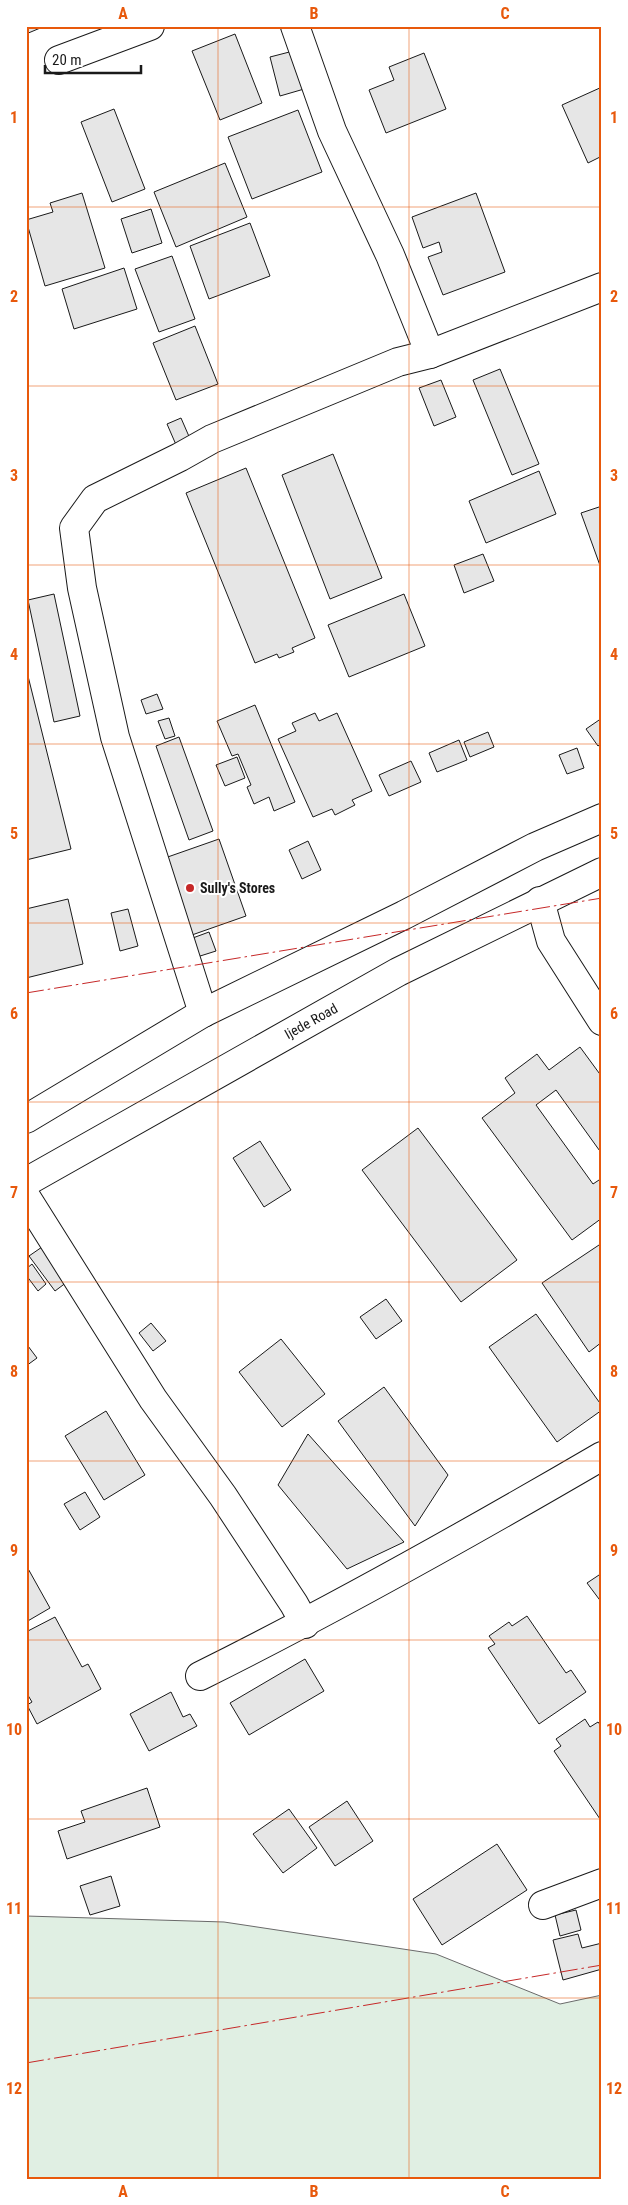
<svg xmlns="http://www.w3.org/2000/svg" width="628" height="2205" viewBox="0 0 628 2205" font-family="'Roboto Condensed',sans-serif">
	<style>
		.green { fill: #e0efe3; stroke: #6a6a6a }
		.building { fill: #e6e6e6; stroke: #1a1a1a }
		.lines { fill: none; stroke-linecap: round; stroke-linejoin: round }
		.street-casing { stroke: #1a1a1a; stroke-width: 30 }
		.secondary-casing { stroke: #1a1a1a; stroke-width: 30 }
		.street { stroke: #fff; stroke-width: 28 }
		.secondary { stroke: #fff; stroke-width: 28 }
		.power { stroke: #c62828; stroke-width: 1; stroke-dasharray: 18 4 2.5 4; stroke-linecap: butt }
		.grid { fill: none; stroke: #e8590c; stroke-width: 1; stroke-opacity: 0.55 }
		.poi-dot { fill: #c62828; stroke: #fff; stroke-width: 2 }
		.labels { text-anchor: middle; stroke-width: 4; stroke-linejoin: round; paint-order: stroke }
		.poi-label { font-size: 14px; font-weight: bold; fill: #1a1a1a; stroke: #fff; text-anchor: start }
		.street-label { font-size: 14px; fill: #1a1a1a; stroke: #fff }
		.neatline { fill: none; stroke: #e8590c; stroke-width: 2 }
		.grid-label { font-size: 16px; text-anchor: middle; font-weight: bold; fill: #e8590c }
	</style>
	<rect width="100%" height="100%" fill="#fff"/>
	<!-- green -->
	<polygon class="green" points="26,1916 224,1922 436,1954 560,2004 602,1995 602,2179 26,2179"/>
	<!-- building -->
	<g class="building">
		<polygon points="26,26 45,26 26,34"/>
		<polygon points="235,34 262,103 220,120 192,51"/>
		<polygon points="301,49 311,87 280,96 270,57"/>
		<polygon points="424,53 446,109 386,133 369,90 394,80 389,67"/>
		<polygon points="602,87 602,156 588,163 562,105"/>
		<polygon points="114,109 145,189 112,202 81,122"/>
		<polygon points="298,110 322,172 252,199 228,137"/>
		<polygon points="225,163 247,217 176,247 154,192"/>
		<polygon points="82,193 105,268 45,286 26,220 53,212 50,203"/>
		<polygon points="476,193 505,272 443,295 428,257 442,252 439,242 423,248 412,217"/>
		<polygon points="151,209 162,243 132,253 121,219"/>
		<polygon points="250,223 270,276 209,299 190,246"/>
		<polygon points="172,256 195,319 159,332 135,269"/>
		<polygon points="124,268 137,309 74,329 62,289"/>
		<polygon points="195,326 218,384 176,400 153,343"/>
		<polygon points="500,369 539,464 512,475 473,380"/>
		<polygon points="441,380 456,417 434,426 419,388"/>
		<polygon points="181,418 191,441 177,447 167,424"/>
		<polygon points="333,454 382,578 330,599 282,475"/>
		<polygon points="246,468 315,638 292,648 294,652 279,658 277,654 255,663 186,493"/>
		<polygon points="539,471 556,514 486,543 469,501"/>
		<polygon points="602,506 602,571 581,513"/>
		<polygon points="483,554 494,581 464,593 454,565"/>
		<polygon points="54,594 80,716 54,722 28,600"/>
		<polygon points="404,594 425,646 349,677 328,625"/>
		<polygon points="26,668 71,849 26,860"/>
		<polygon points="157,694 163,709 146,714 141,700"/>
		<polygon points="255,705 295,802 274,811 269,797 254,804 247,787 251,785 238,754 232,756 217,721"/>
		<polygon points="315,713 319,721 337,713 372,791 352,800 355,805 335,815 332,809 313,817 278,739 296,731 292,723"/>
		<polygon points="169,718 175,736 165,739 158,721"/>
		<polygon points="602,718 602,743 598,746 586,729"/>
		<polygon points="488,732 494,747 470,757 464,742"/>
		<polygon points="179,737 213,831 189,840 156,746"/>
		<polygon points="459,740 467,760 437,772 429,753"/>
		<polygon points="577,748 584,768 567,774 559,755"/>
		<polygon points="237,757 245,778 225,786 216,765"/>
		<polygon points="411,761 421,782 389,796 379,775"/>
		<polygon points="219,839 246,916 189,936 162,859"/>
		<polygon points="308,841 321,870 302,879 289,850"/>
		<polygon points="68,899 83,964 26,978 26,909"/>
		<polygon points="128,909 138,946 120,951 111,913"/>
		<polygon points="209,932 216,951 197,957 190,939"/>
		<polygon points="580,1047 602,1077 602,1154 556,1090 536,1105 593,1184 602,1178 602,1218 572,1240 482,1118 515,1093 505,1078 537,1054 549,1070"/>
		<polygon points="418,1128 517,1260 461,1302 362,1170"/>
		<polygon points="260,1141 291,1190 264,1207 233,1158"/>
		<polygon points="602,1243 602,1342 589,1352 542,1283"/>
		<polygon points="42,1247 67,1282 55,1291 29,1256"/>
		<polygon points="32,1264 46,1284 38,1291 26,1275 26,1269"/>
		<polygon points="386,1299 402,1321 376,1339 360,1317"/>
		<polygon points="536,1314 602,1406 602,1410 557,1442 489,1347"/>
		<polygon points="151,1323 166,1341 153,1351 139,1333"/>
		<polygon points="281,1339 325,1394 282,1427 239,1372"/>
		<polygon points="28,1346 37,1358 26,1366 26,1347"/>
		<polygon points="384,1387 448,1475 415,1526 338,1421"/>
		<polygon points="106,1411 145,1475 104,1500 65,1436"/>
		<polygon points="308,1434 404,1542 347,1569 278,1485"/>
		<polygon points="85,1492 100,1517 80,1530 64,1504"/>
		<polygon points="26,1565 50,1608 26,1622"/>
		<polygon points="602,1573 602,1603 587,1583"/>
		<polygon points="527,1616 566,1673 571,1670 586,1692 539,1724 488,1648 495,1644 489,1636 509,1622 512,1626"/>
		<polygon points="55,1617 82,1667 88,1664 101,1689 37,1724 27,1705 32,1702 26,1692 26,1632"/>
		<polygon points="305,1659 324,1691 249,1735 230,1703"/>
		<polygon points="171,1692 183,1717 190,1714 197,1726 149,1751 130,1714"/>
		<polygon points="585,1719 590,1727 598,1722 602,1727 602,1822 554,1751 561,1746 556,1739"/>
		<polygon points="147,1788 160,1827 67,1859 58,1831 85,1822 81,1811"/>
		<polygon points="347,1801 373,1841 335,1866 309,1827"/>
		<polygon points="289,1809 317,1848 283,1873 253,1834"/>
		<polygon points="497,1844 527,1890 442,1945 413,1899"/>
		<polygon points="111,1876 120,1906 90,1915 80,1886"/>
		<polygon points="576,1910 581,1930 560,1936 555,1915"/>
		<polygon points="578,1934 582,1948 602,1943 602,1969 563,1980 553,1940"/>
	</g>
	<g class="lines">
		<defs>
			<g id="street">
				<polyline points="295,26 332,131 390,255 430,354"/>
				<polyline points="59,60 150,26"/>
				<polyline points="540,901 551,941 602,1021"/>
				<polyline points="203,1013 115,737 82,588 74,528 95,499 180,457 212,439 398,362 430,354 602,287"/>
				<polyline points="26,1197 153,1399 223,1496 294,1604 305,1624"/>
				<path d="M 200,1676 C 337,1608 470,1533 602,1456"/>
				<polyline points="543,1905 602,1883"/>
			</g>
			<g id="secondary">
				<polyline points="26,1119 203,1013 404,915 535,847 602,818"/>
				<polyline points="26,1182 398,972 602,872"/>
			</g>
		</defs>
		<!-- street casing -->
		<use href="#street" class="street-casing"/>
		<!-- secondary casing -->
		<use href="#secondary" class="secondary-casing"/>
		<!-- street -->
		<use href="#street" class="street"/>
		<!-- secondary -->
		<use href="#secondary" class="secondary"/>
		<!-- power -->
		<g class="power">
			<polyline points="26,993 602,898"/>
			<polyline points="26,2063 602,1965"/>
		</g>
	</g>
	<!-- grid -->
	<path class="grid" d="M 218,26 L 218,2179M 409,26 L 409,2179M 26,207 L 602,207M 26,386 L 602,386M 26,565 L 602,565M 26,744 L 602,744M 26,923 L 602,923M 26,1102 L 602,1102M 26,1282 L 602,1282M 26,1461 L 602,1461M 26,1640 L 602,1640M 26,1819 L 602,1819M 26,1998 L 602,1998"/>
	<!-- markers -->
	<circle class="poi-dot" cx="190" cy="888" r="5"/>
	<g class="labels">
		<!-- poi labels -->
		<g class="poi-label">
			<text x="200" y="893">Sully's Stores</text>
		</g>
		<!-- street labels -->
		<g class="street-label">
			<text transform="translate(311 1021) rotate(-29)" y="5">Ijede Road</text>
		</g>
	</g>
	<!-- border -->
	<rect width="628" height="2205" fill="none" stroke="#ffffff" stroke-width="55"/>
	<!-- scale -->
	<path d="M45 65v8h96v-8" fill="none" stroke="#1a1a1a" stroke-width="2.5"/>
	<text x="52" y="65" font-size="15" fill="#1a1a1a" stroke="#ffffff" stroke-width="4" paint-order="stroke">20 m</text>
	<rect x="28" y="28" width="572" height="2150" class="neatline"/>
	<g class="grid-label">
		<text x="123" y="19">A</text>
		<text x="314" y="19">B</text>
		<text x="505" y="19">C</text>
		<text x="14" y="123">1</text>
		<text x="614" y="123">1</text>
		<text x="14" y="302">2</text>
		<text x="614" y="302">2</text>
		<text x="14" y="481">3</text>
		<text x="614" y="481">3</text>
		<text x="14" y="660">4</text>
		<text x="614" y="660">4</text>
		<text x="14" y="839">5</text>
		<text x="614" y="839">5</text>
		<text x="14" y="1019">6</text>
		<text x="614" y="1019">6</text>
		<text x="14" y="1198">7</text>
		<text x="614" y="1198">7</text>
		<text x="14" y="1377">8</text>
		<text x="614" y="1377">8</text>
		<text x="14" y="1556">9</text>
		<text x="614" y="1556">9</text>
		<text x="14" y="1735">10</text>
		<text x="614" y="1735">10</text>
		<text x="14" y="1914">11</text>
		<text x="614" y="1914">11</text>
		<text x="14" y="2094">12</text>
		<text x="614" y="2094">12</text>
		<text x="123" y="2197">A</text>
		<text x="314" y="2197">B</text>
		<text x="505" y="2197">C</text>
	</g>
</svg>
